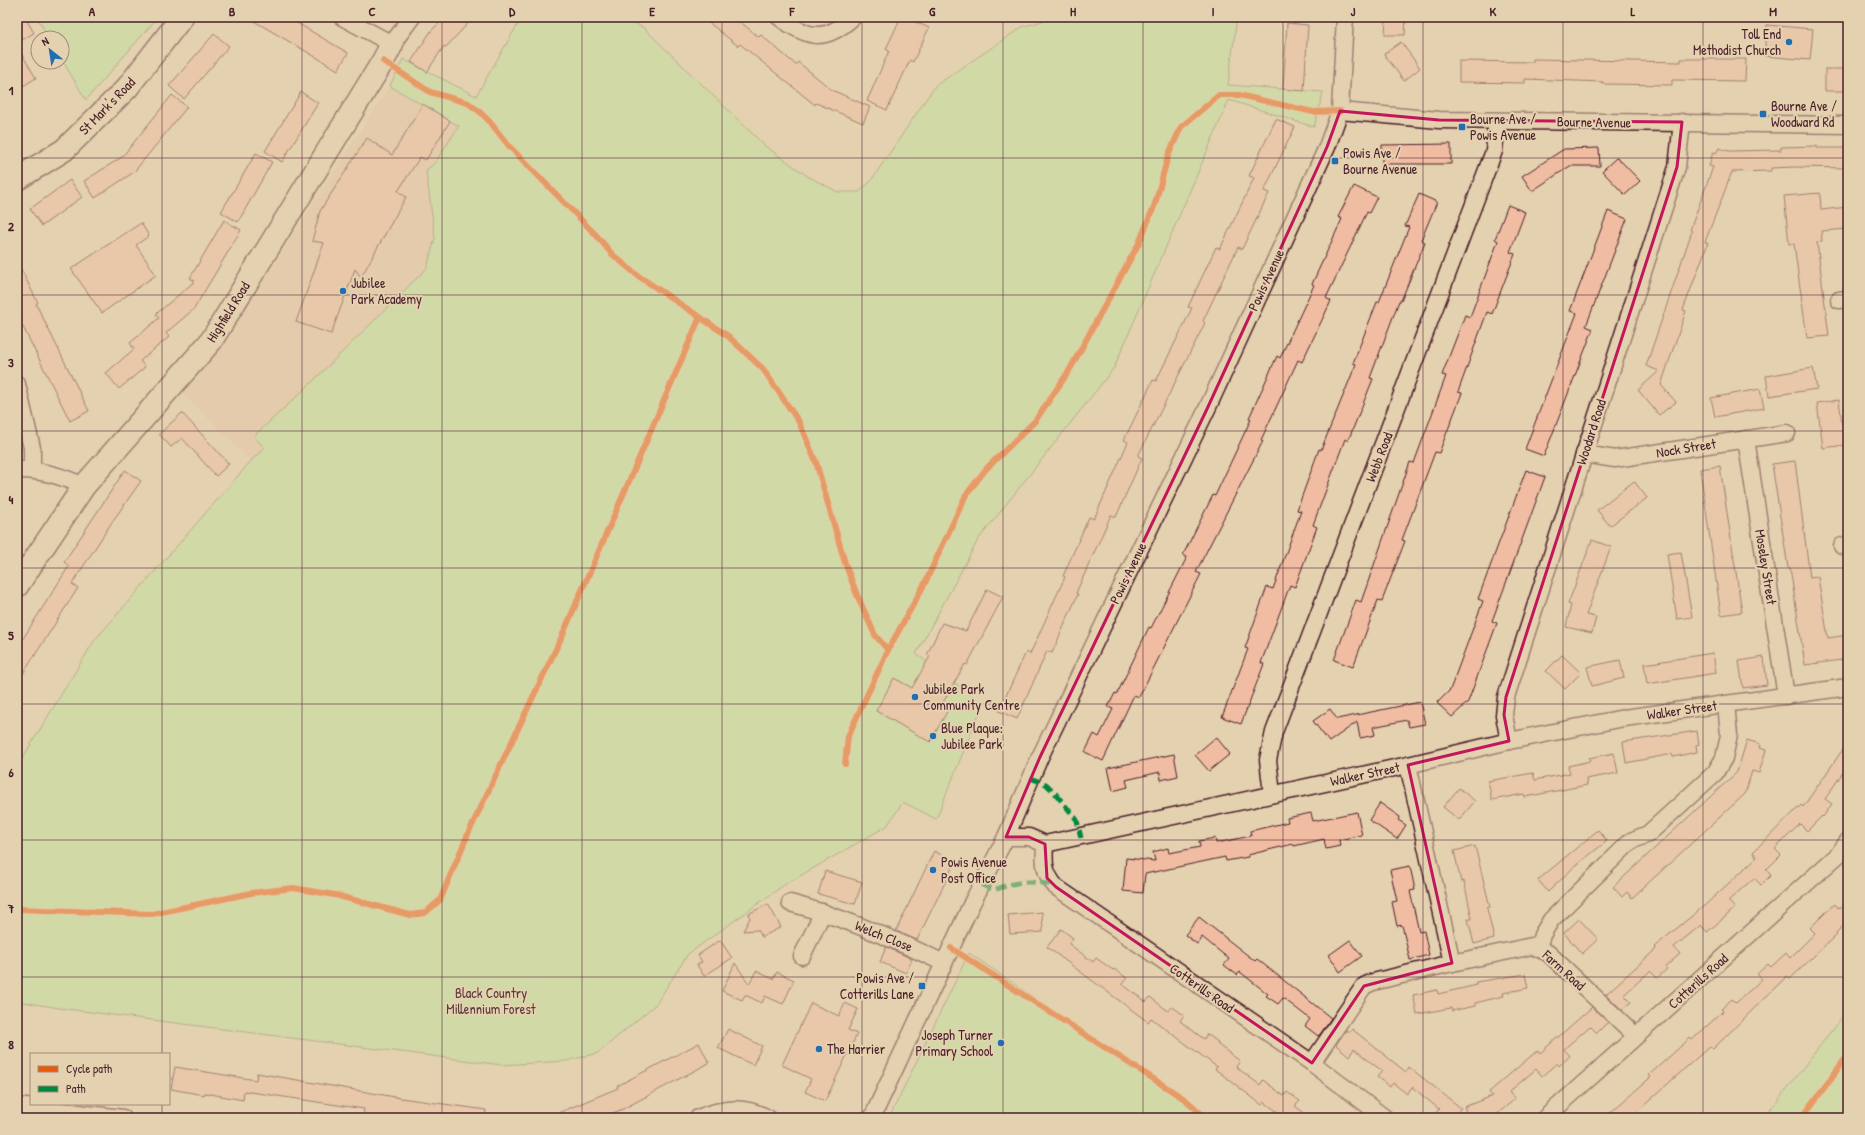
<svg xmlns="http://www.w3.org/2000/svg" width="1865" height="1135" viewBox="0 0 1865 1135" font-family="'Patrick Hand',sans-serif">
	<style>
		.built { fill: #e2c4a6 }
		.green { fill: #bbe29d; stroke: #828064 }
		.building { fill: #f0bca2; stroke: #4a1f2b }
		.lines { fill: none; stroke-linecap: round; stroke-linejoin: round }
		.street-casing { stroke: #4a1f2b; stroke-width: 19 }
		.secondary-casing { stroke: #4a1f2b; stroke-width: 25 }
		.street { stroke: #e4d1af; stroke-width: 16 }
		.secondary { stroke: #e4d1af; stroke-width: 22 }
		.quiet { stroke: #00873e; stroke-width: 5; stroke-dasharray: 10 5; stroke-linecap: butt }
		.cycleway-casing { stroke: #e4d1af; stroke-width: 8 }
		.cycleway { stroke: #e8590c; stroke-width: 6 }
		.marked { fill: none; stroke: #c2185b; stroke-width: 3; stroke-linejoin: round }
		.grid { fill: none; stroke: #4a1f2b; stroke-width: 1; stroke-opacity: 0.55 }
		.poi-dot { fill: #1f6fb2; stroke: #e4d1af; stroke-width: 1.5 }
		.labels { text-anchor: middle; stroke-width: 4; stroke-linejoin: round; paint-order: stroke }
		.poi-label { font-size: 14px; fill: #4a1f2b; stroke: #e4d1af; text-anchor: start }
		.street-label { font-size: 14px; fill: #4a1f2b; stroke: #e4d1af }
		.park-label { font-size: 14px; fill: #5b3c3c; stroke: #e4d1af }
		.neatline { fill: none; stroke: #4a1f2b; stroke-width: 1.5 }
		.grid-label { font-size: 13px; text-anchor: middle; font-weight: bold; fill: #4a1f2b }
	</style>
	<rect width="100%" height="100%" fill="#e4d1af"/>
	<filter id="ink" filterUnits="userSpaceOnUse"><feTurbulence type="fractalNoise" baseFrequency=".025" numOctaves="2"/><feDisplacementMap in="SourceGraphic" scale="8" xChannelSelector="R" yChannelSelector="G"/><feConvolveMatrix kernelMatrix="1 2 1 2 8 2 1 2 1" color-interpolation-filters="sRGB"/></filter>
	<g filter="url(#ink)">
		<!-- built -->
		<polygon class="built" points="390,86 459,126 457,265 251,461 181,391 218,350"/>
		<!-- green -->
		<g class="green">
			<polygon points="37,17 155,17 157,18 86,100 62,60 62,38 49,38"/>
			<polygon points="522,17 623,17 644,28 765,146 809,177 838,192 859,192 870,182 935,86 1022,27 1056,17 1237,17 1228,85 1323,92 1314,127 1229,100 1114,368 978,540 916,654 983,704 936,819 903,802 887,826 784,885 688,954 656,1004 598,1053 566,1061 502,1065 59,1008 17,1001 17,767 94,641 251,461 264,448 254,436 307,387 427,268 435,238 426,170 434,164 459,126 390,86 403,59 476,96"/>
			<polygon points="969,953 1210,1118 889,1118"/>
			<polygon points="1848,1009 1848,1118 1761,1118 1777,1102"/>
		</g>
		<!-- building -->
		<g class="building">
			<polygon points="17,17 25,17 34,33 17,43"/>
			<polygon points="247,17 287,17 348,53 338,70"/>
			<polygon points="445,17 474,17 446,47 444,46 427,72 411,62 431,31"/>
			<polygon points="702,17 734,17 759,37 761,35 796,65 798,62 832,90 870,107 863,123 816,103 815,105 740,44 738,46"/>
			<polygon points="901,17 905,17 929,28 913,62 910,60 887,110 867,101 889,51 886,49"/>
			<polygon points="1386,17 1406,17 1405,35 1385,35"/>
			<polygon points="1287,23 1308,25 1304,91 1283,89"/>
			<polygon points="1767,25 1813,29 1810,60 1764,56"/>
			<polygon points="214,34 229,46 184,99 169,86"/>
			<polygon points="1401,42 1420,68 1404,81 1384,54"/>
			<polygon points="17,46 36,78 23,86 17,76"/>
			<polygon points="1533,59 1681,62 1681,59 1746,59 1745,81 1672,80 1672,85 1603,84 1603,82 1525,79 1525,83 1459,82 1459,61 1533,62"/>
			<rect x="1825" y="69" width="23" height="22"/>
			<polygon points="301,92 318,103 282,162 265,151"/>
			<polygon points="172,95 187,107 134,172 95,198 84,181 122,157"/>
			<polygon points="423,104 450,121 426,160 420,157 398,191 406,197 361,277 355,269 331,334 296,322 324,243 312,241 320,211 367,138 392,155"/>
			<polygon points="1276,119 1295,127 1264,191 1269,193 1242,249 1238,247 1203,321 1205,323 1138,456 1142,458 1116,517 1111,515 1076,593 1078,594 1052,653 1047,651 1017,719 999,711 1026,652 1030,654 1065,577 1063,576 1089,517 1094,519 1128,442 1124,440 1153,380 1156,381 1192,308 1188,307 1216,247 1220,249 1254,178 1249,176"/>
			<polygon points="1451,144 1451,164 1382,164 1382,145"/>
			<polygon points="1817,146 1817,148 1848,148 1848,168 1794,167 1771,168 1771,171 1732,172 1705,242 1708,243 1683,310 1686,311 1661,385 1676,402 1659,415 1638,390 1659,371 1646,366 1692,231 1690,230 1713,167 1709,166 1713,152 1716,153 1719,148 1729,151 1781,150 1781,147"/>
			<polygon points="1599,148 1600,166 1570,166 1532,191 1522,176 1564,149"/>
			<polygon points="256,153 272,162 238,222 221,212"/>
			<polygon points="1617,157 1640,181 1625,195 1602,171"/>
			<polygon points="70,180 82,197 42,226 30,209"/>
			<polygon points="1354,186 1377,197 1369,213 1367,212 1326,298 1331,301 1302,362 1298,360 1261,440 1263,441 1196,572 1201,574 1139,697 1134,695 1103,761 1085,752 1094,734 1099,737 1113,709 1108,707 1115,693 1117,694 1149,627 1151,628 1187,557 1183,555 1213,495 1215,496 1251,419 1249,418 1277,356 1280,358 1314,285 1312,284 1342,219 1338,217"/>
			<polygon points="1820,193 1821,210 1848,207 1848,229 1821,231 1822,241 1817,242 1829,336 1807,338 1794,244 1789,244 1784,196"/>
			<polygon points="1419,194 1437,202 1421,240 1425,242 1401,301 1399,301 1370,378 1373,379 1348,441 1345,439 1313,525 1317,527 1295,587 1290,585 1261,663 1264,664 1241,724 1222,717 1248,649 1245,648 1267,587 1273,589 1301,511 1297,510 1319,449 1321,450 1356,364 1353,363 1377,302 1379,302 1409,227 1405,226"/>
			<polygon points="1508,205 1525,212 1510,252 1515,254 1492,314 1487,312 1458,392 1462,393 1439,453 1435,452 1402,540 1405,541 1382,601 1378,600 1353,667 1334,660 1356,600 1361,602 1410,462 1414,463 1446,376 1442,375 1465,315 1470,317 1498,241 1495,239"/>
			<polygon points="1608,211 1627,219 1586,326 1593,329 1544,456 1525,449 1577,313 1570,311"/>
			<polygon points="224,220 241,230 194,309 166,333 169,337 140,361 145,367 119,389 106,373 134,349 130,343 159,318 156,314 195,281 190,278"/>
			<polygon points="141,223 149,236 136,245 156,275 102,313 71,269"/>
			<polygon points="17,261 38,303 36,304 89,411 70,421 20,321 22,320 17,311"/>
			<polygon points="1813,368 1817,389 1769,396 1766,376"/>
			<polygon points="1760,389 1764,408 1715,417 1711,398"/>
			<polygon points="1839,400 1845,445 1823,448 1817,403"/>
			<polygon points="182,413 229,464 216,476 182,438 171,447 159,434"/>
			<polygon points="1795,461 1810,578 1818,577 1828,638 1848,635 1848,659 1805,665 1790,568 1788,568 1772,464"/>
			<polygon points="1720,466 1742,612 1721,615 1700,469"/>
			<polygon points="125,470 141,481 112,522 72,584 78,588 17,683 17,648 69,566 64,562"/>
			<polygon points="1526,470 1545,477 1492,621 1497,623 1468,702 1452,717 1437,703 1450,690 1483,601 1478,599"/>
			<polygon points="1634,481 1647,498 1610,526 1597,510"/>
			<polygon points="1592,540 1611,547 1586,615 1596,617 1592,633 1566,627 1571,605 1568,604"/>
			<polygon points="1681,552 1692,617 1677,619 1667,554"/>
			<polygon points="987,589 1003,597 967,665 965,664 941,706 948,710 930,742 876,711 894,678 912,688 930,656 927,655 942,623 966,631"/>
			<polygon points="1713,653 1716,673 1647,684 1644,664"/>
			<polygon points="1562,655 1581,673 1565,689 1546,671"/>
			<polygon points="1764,657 1767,685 1743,688 1739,661"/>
			<polygon points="1620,660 1624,678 1592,686 1587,667"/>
			<polygon points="1420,702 1425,724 1409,727 1407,720 1373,727 1375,735 1360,738 1357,722 1329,742 1313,721 1330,709 1337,719"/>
			<polygon points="1697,731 1699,744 1696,745 1697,752 1673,757 1672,754 1626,763 1623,742"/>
			<polygon points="1216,737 1230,754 1209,771 1195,755"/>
			<polygon points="1747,740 1760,744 1759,748 1766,750 1759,773 1752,771 1745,794 1632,898 1627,892 1622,897 1613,887 1737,772"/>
			<polygon points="1848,742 1848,765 1825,799 1832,804 1823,817 1822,816 1807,831 1800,824 1775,849 1781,855 1766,870 1771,875 1761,885 1754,878 1728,901 1735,908 1724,918 1707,932 1701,925 1674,947 1680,954 1665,967 1667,969 1657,978 1650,971 1624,995 1631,1002 1622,1010 1606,994 1656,949 1654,947 1704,906 1757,857 1753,852 1801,805 1803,807"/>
			<polygon points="1614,753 1618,773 1586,779 1587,785 1525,797 1524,794 1492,800 1488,781 1533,773 1535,780 1570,773 1568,766 1590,761 1589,758"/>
			<polygon points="1174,754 1178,776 1161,780 1160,772 1126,780 1128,787 1113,791 1108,768"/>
			<polygon points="1459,788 1475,801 1459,820 1443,807"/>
			<polygon points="1380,803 1400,817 1398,820 1406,825 1397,839 1369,820"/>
			<polygon points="1357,812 1362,835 1339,840 1340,846 1326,849 1324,839 1294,846 1293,844 1248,855 1248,857 1226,861 1225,857 1145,874 1143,893 1123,891 1126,858 1155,861 1153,852 1168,848 1169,853 1200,847 1199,841 1215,838 1216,843 1251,836 1250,831 1288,822 1287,818 1311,813 1313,821"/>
			<polygon points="1598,830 1607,841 1574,867 1548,892 1538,880"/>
			<polygon points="1475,846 1490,907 1487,908 1494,939 1474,944 1468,919 1472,919 1464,881 1461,882 1454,851"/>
			<polygon points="934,851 955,862 917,940 896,931"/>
			<polygon points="1410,866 1415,890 1410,891 1419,932 1424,931 1429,955 1410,960 1402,925 1397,926 1392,902 1397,901 1390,870"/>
			<polygon points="825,871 862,882 855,904 818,894"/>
			<polygon points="1848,900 1848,921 1836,933 1837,934 1790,979 1787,976 1713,1049 1710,1046 1630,1118 1604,1118 1651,1077 1649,1075 1690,1038 1692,1040 1723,1011 1721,1009 1732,999 1736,1003 1762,979 1757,974 1768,964 1771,967 1786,953 1790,958 1815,933 1810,928 1824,914 1835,904 1839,909"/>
			<polygon points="768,904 781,927 762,937 758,930 743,931 750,918 748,914"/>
			<polygon points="1042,912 1043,932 1010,934 1008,915"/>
			<polygon points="1199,917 1255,961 1257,959 1331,1018 1321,1033 1318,1036 1305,1026 1310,1019 1283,998 1278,1004 1266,996 1268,994 1240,972 1237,975 1224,965 1229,959 1202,937 1197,944 1185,935"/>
			<polygon points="1579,919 1598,939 1582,954 1564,933"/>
			<polygon points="1061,929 1073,938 1069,944 1093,962 1096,958 1113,970 1114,969 1127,978 1122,984 1146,1002 1150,997 1168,1011 1171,1006 1184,1015 1180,1021 1204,1039 1207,1034 1218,1042 1217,1044 1240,1061 1236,1067 1260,1085 1263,1080 1284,1096 1287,1092 1300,1101 1295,1106 1311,1118 1286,1118 1264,1102 1262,1105 1215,1069 1217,1067 1151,1018 1148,1022 1047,947"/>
			<polygon points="720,940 732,958 704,976 697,965 702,962 698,955"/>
			<polygon points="1350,940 1362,956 1340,972 1329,955"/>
			<polygon points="886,947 912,959 906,973 880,962"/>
			<polygon points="735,963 749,984 756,971 773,979 777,972 794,980 783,1004 765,996 762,1003 745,995 742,1000 722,991"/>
			<polygon points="1525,974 1528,988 1503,993 1504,996 1475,1003 1475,1006 1452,1011 1451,1008 1417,1014 1413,995 1437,990 1438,994 1477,985 1476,982"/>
			<polygon points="811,1003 839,1016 845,1003 858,1009 848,1030 857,1034 825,1101 805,1092 811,1079 782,1065"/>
			<polygon points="1592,1007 1608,1022 1597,1033 1590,1026 1564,1049 1570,1056 1559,1066 1557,1063 1542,1076 1536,1069 1509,1092 1515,1099 1496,1115 1488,1118 1469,1118 1464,1107 1492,1096 1489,1092 1538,1050 1540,1053"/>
			<polygon points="728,1029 762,1046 753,1065 718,1048"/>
			<polygon points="1352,1029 1406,1072 1409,1067 1461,1108 1452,1118 1432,1118 1439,1109 1412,1087 1407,1094 1393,1083 1390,1087 1377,1077 1382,1071 1354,1049 1349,1056 1336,1045 1346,1030 1350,1032"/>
			<polygon points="699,1043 709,1063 623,1109 600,1118 546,1118 618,1088 617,1086"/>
			<polygon points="175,1067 256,1080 257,1073 401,1098 486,1110 485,1118 380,1118 363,1116 364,1109 244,1091 243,1100 205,1093 204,1095 171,1089"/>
		</g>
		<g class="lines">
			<defs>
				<g id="street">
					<polyline points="342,17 392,44 412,17"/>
					<path d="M 779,17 C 808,39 825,43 853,17"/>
					<polyline points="1340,111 1439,120 1848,125"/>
					<polyline points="1839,300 1848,299"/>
					<polyline points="17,384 32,448 32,469"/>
					<polyline points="1746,439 1786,696"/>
					<polyline points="1584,454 1615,459 1787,433"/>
					<path d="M 17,470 C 40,469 62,476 84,486"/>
					<polyline points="1842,546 1848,545"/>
					<polyline points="1509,741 1504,715 1506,697 1677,167 1682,122"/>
					<polyline points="1272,794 1268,760 1274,732 1494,151 1497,121"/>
					<polyline points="1006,837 1029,837 1045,844 1408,765 1509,741 1624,718 1848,687"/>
					<path d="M 1045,844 C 1044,862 1043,872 1056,887 L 1312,1063 L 1385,1118"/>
					<path d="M 790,903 C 843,917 894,939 944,963"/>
					<polyline points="1538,948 1542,935 1551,920 1631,841 1648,834 1715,773 1724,758 1729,735 1726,704"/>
					<polyline points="802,956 823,912"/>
					<polyline points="1452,963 1532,946 1548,953 1636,1036"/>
					<polyline points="1312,1063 1364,986 1373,982 1452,963 1408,765"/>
					<polyline points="17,1106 123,1118"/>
					<path d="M 698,1118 C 723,1107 744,1106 768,1118"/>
					<polyline points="872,1118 972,903 1006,837 1040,757 1207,409 1327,147 1340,111 1345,17"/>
					<polyline points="1545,1118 1838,855 1848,841"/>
				</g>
				<g id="secondary">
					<polyline points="17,179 64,150 127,88 182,17"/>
					<polyline points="17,586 84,486 211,341 383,61 392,44"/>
				</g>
			</defs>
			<!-- street casing -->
			<use href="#street" class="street-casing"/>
			<!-- secondary casing -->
			<use href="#secondary" class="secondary-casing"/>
			<!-- street -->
			<use href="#street" class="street"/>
			<!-- secondary -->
			<use href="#secondary" class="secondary"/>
			<!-- quiet -->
			<g class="quiet">
				<polyline points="1030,778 1046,784 1055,793 1077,820 1081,838"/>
				<path d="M 982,885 L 994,890 C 1018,881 1028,880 1054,885"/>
			</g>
			<defs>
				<g id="cycleway">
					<polyline points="383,61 430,92 468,103 479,111 490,122 509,146 597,236 612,254 637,275 728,336 763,369 799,422 816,462 845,563 857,595 875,635 888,650"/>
					<polyline points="845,764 848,736 888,650 925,583 966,495 986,469 1035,421 1069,371 1139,243 1155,204 1168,156 1181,127 1219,95 1239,95 1313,112 1340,111"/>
					<polyline points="17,909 152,914 251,893 293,888 335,895 410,915 425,913 440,900 468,834 563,634 700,317"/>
					<polyline points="951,948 1186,1100 1206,1118"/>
					<polyline points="1802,1118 1848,1055"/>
				</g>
			</defs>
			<!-- cycleway casing -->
			<use href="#cycleway" class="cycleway-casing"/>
			<!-- cycleway -->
			<use href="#cycleway" class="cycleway"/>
		</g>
	</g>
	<!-- marked area -->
	<path d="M0 0H1865V1135H0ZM 1340,111 L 1439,120 L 1682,122 L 1677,167 L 1506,697 L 1504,715 L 1509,741 L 1408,765 L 1452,963 L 1364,986 L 1312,1063 L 1056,887 L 1047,878 L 1045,844 L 1029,837 L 1006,837 L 1040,757 L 1207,409 L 1327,147 Z" fill="#e4d1af" fill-opacity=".55" fill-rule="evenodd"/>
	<path class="marked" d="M 1340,111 L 1439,120 L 1682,122 L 1677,167 L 1506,697 L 1504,715 L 1509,741 L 1408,765 L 1452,963 L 1364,986 L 1312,1063 L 1056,887 L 1047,878 L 1045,844 L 1029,837 L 1006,837 L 1040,757 L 1207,409 L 1327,147 Z"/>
	<!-- grid -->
	<path class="grid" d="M 162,17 L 162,1054M 302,17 L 302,1118M 442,17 L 442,1118M 582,17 L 582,1118M 722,17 L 722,1118M 862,17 L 862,1118M 1003,17 L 1003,1118M 1143,17 L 1143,1118M 1283,17 L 1283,1118M 1423,17 L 1423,1118M 1563,17 L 1563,1118M 1703,17 L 1703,1118M 17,158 L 1848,158M 17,295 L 1848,295M 17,431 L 1848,431M 17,568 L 1848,568M 17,704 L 1848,704M 17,840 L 1848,840M 17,977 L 1848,977M 162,1104 L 162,1118"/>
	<!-- markers -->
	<g class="poi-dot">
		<circle cx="1789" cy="42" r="4"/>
		<rect x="1759" y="110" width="8" height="8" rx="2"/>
		<rect x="1458" y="123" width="8" height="8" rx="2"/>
		<rect x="1331" y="157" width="8" height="8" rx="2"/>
		<circle cx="343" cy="291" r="4"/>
		<circle cx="915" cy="697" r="4"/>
		<circle cx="933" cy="736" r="4"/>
		<circle cx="933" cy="870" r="4"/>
		<rect x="918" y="982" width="8" height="8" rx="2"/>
		<circle cx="1001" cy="1043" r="4"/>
		<circle cx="819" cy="1049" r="4"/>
	</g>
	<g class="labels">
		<!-- poi labels -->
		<g class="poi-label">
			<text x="1781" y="39" text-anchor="end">Toll End<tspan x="1781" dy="16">Methodist Church</tspan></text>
			<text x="1771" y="111">Bourne Ave /<tspan x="1771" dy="16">Woodward Rd</tspan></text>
			<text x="1470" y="124">Bourne Ave /<tspan x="1470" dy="16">Powis Avenue</tspan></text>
			<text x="1343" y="158">Powis Ave /<tspan x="1343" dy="16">Bourne Avenue</tspan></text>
			<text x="351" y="288">Jubilee<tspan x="351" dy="16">Park Academy</tspan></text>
			<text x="923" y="694">Jubilee Park<tspan x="923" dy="16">Community Centre</tspan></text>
			<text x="941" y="733">Blue Plaque:<tspan x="941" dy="16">Jubilee Park</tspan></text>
			<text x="941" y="867">Powis Avenue<tspan x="941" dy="16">Post Office</tspan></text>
			<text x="914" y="983" text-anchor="end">Powis Ave /<tspan x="914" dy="16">Cotterills Lane</tspan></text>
			<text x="993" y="1040" text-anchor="end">Joseph Turner<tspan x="993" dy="16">Primary School</tspan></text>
			<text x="827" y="1054">The Harrier</text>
		</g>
		<!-- street labels -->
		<g class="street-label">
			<text transform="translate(107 106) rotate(-46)" y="5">St Mark's Road</text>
			<text transform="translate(1594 122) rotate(1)" y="5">Bourne Avenue</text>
			<text transform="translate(1266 280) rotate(-65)" y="5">Powis Avenue</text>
			<text transform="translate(228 312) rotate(-58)" y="5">Highfield Road</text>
			<text transform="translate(1591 432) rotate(-72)" y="5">Woodard Road</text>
			<text transform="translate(1686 448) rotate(-9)" y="5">Nock Street</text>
			<text transform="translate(1379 457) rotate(-69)" y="5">Webb Road</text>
			<text transform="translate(1766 567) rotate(81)" y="5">Moseley Street</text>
			<text transform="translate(1128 573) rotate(-64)" y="5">Powis Avenue</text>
			<text transform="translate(1682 710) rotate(-8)" y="5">Walker Street</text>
			<text transform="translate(1365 774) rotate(-12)" y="5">Walker Street</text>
			<text transform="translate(884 936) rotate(22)" y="5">Welch Close</text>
			<text transform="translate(1564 970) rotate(42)" y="5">Farm Road</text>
			<text transform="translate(1698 981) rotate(-42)" y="5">Cotterills Road</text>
			<text transform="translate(1202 988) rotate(35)" y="5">Cotterills Road</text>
		</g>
		<!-- park labels -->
		<g class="park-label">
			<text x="491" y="998">Black Country<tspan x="491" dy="16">Millennium Forest</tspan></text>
		</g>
	</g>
	<!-- margin -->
	<rect width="1865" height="1135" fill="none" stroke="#e4d1af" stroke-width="44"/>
	<!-- legend -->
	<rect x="30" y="1053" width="140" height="52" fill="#e4d1af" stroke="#a68a7a"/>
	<rect x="38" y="1066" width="20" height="6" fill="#e8590c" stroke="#a68a7a"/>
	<text x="66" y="1073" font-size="12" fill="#4a1f2b">Cycle path</text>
	<rect x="38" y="1086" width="20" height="6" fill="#00873e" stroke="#a68a7a"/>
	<text x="66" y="1093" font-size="12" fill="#4a1f2b">Path</text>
	<!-- north arrow -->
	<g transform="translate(50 50) rotate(330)"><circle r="19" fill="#e4d1af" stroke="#a68a7a"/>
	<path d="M0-3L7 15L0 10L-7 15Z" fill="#1f6fb2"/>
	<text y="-6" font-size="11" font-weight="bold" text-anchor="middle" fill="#4a1f2b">N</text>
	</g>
	<rect x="22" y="22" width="1821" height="1091" class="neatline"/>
	<g class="grid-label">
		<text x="92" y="16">A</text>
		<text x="232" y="16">B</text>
		<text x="372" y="16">C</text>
		<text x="512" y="16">D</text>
		<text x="652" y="16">E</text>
		<text x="792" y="16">F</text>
		<text x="932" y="16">G</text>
		<text x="1073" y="16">H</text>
		<text x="1213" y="16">I</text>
		<text x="1353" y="16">J</text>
		<text x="1493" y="16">K</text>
		<text x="1633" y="16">L</text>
		<text x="1773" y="16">M</text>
		<text x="11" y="95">1</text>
		<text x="11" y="231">2</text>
		<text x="11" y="367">3</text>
		<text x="11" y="504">4</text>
		<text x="11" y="640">5</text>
		<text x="11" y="777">6</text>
		<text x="11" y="913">7</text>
		<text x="11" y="1049">8</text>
	</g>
</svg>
